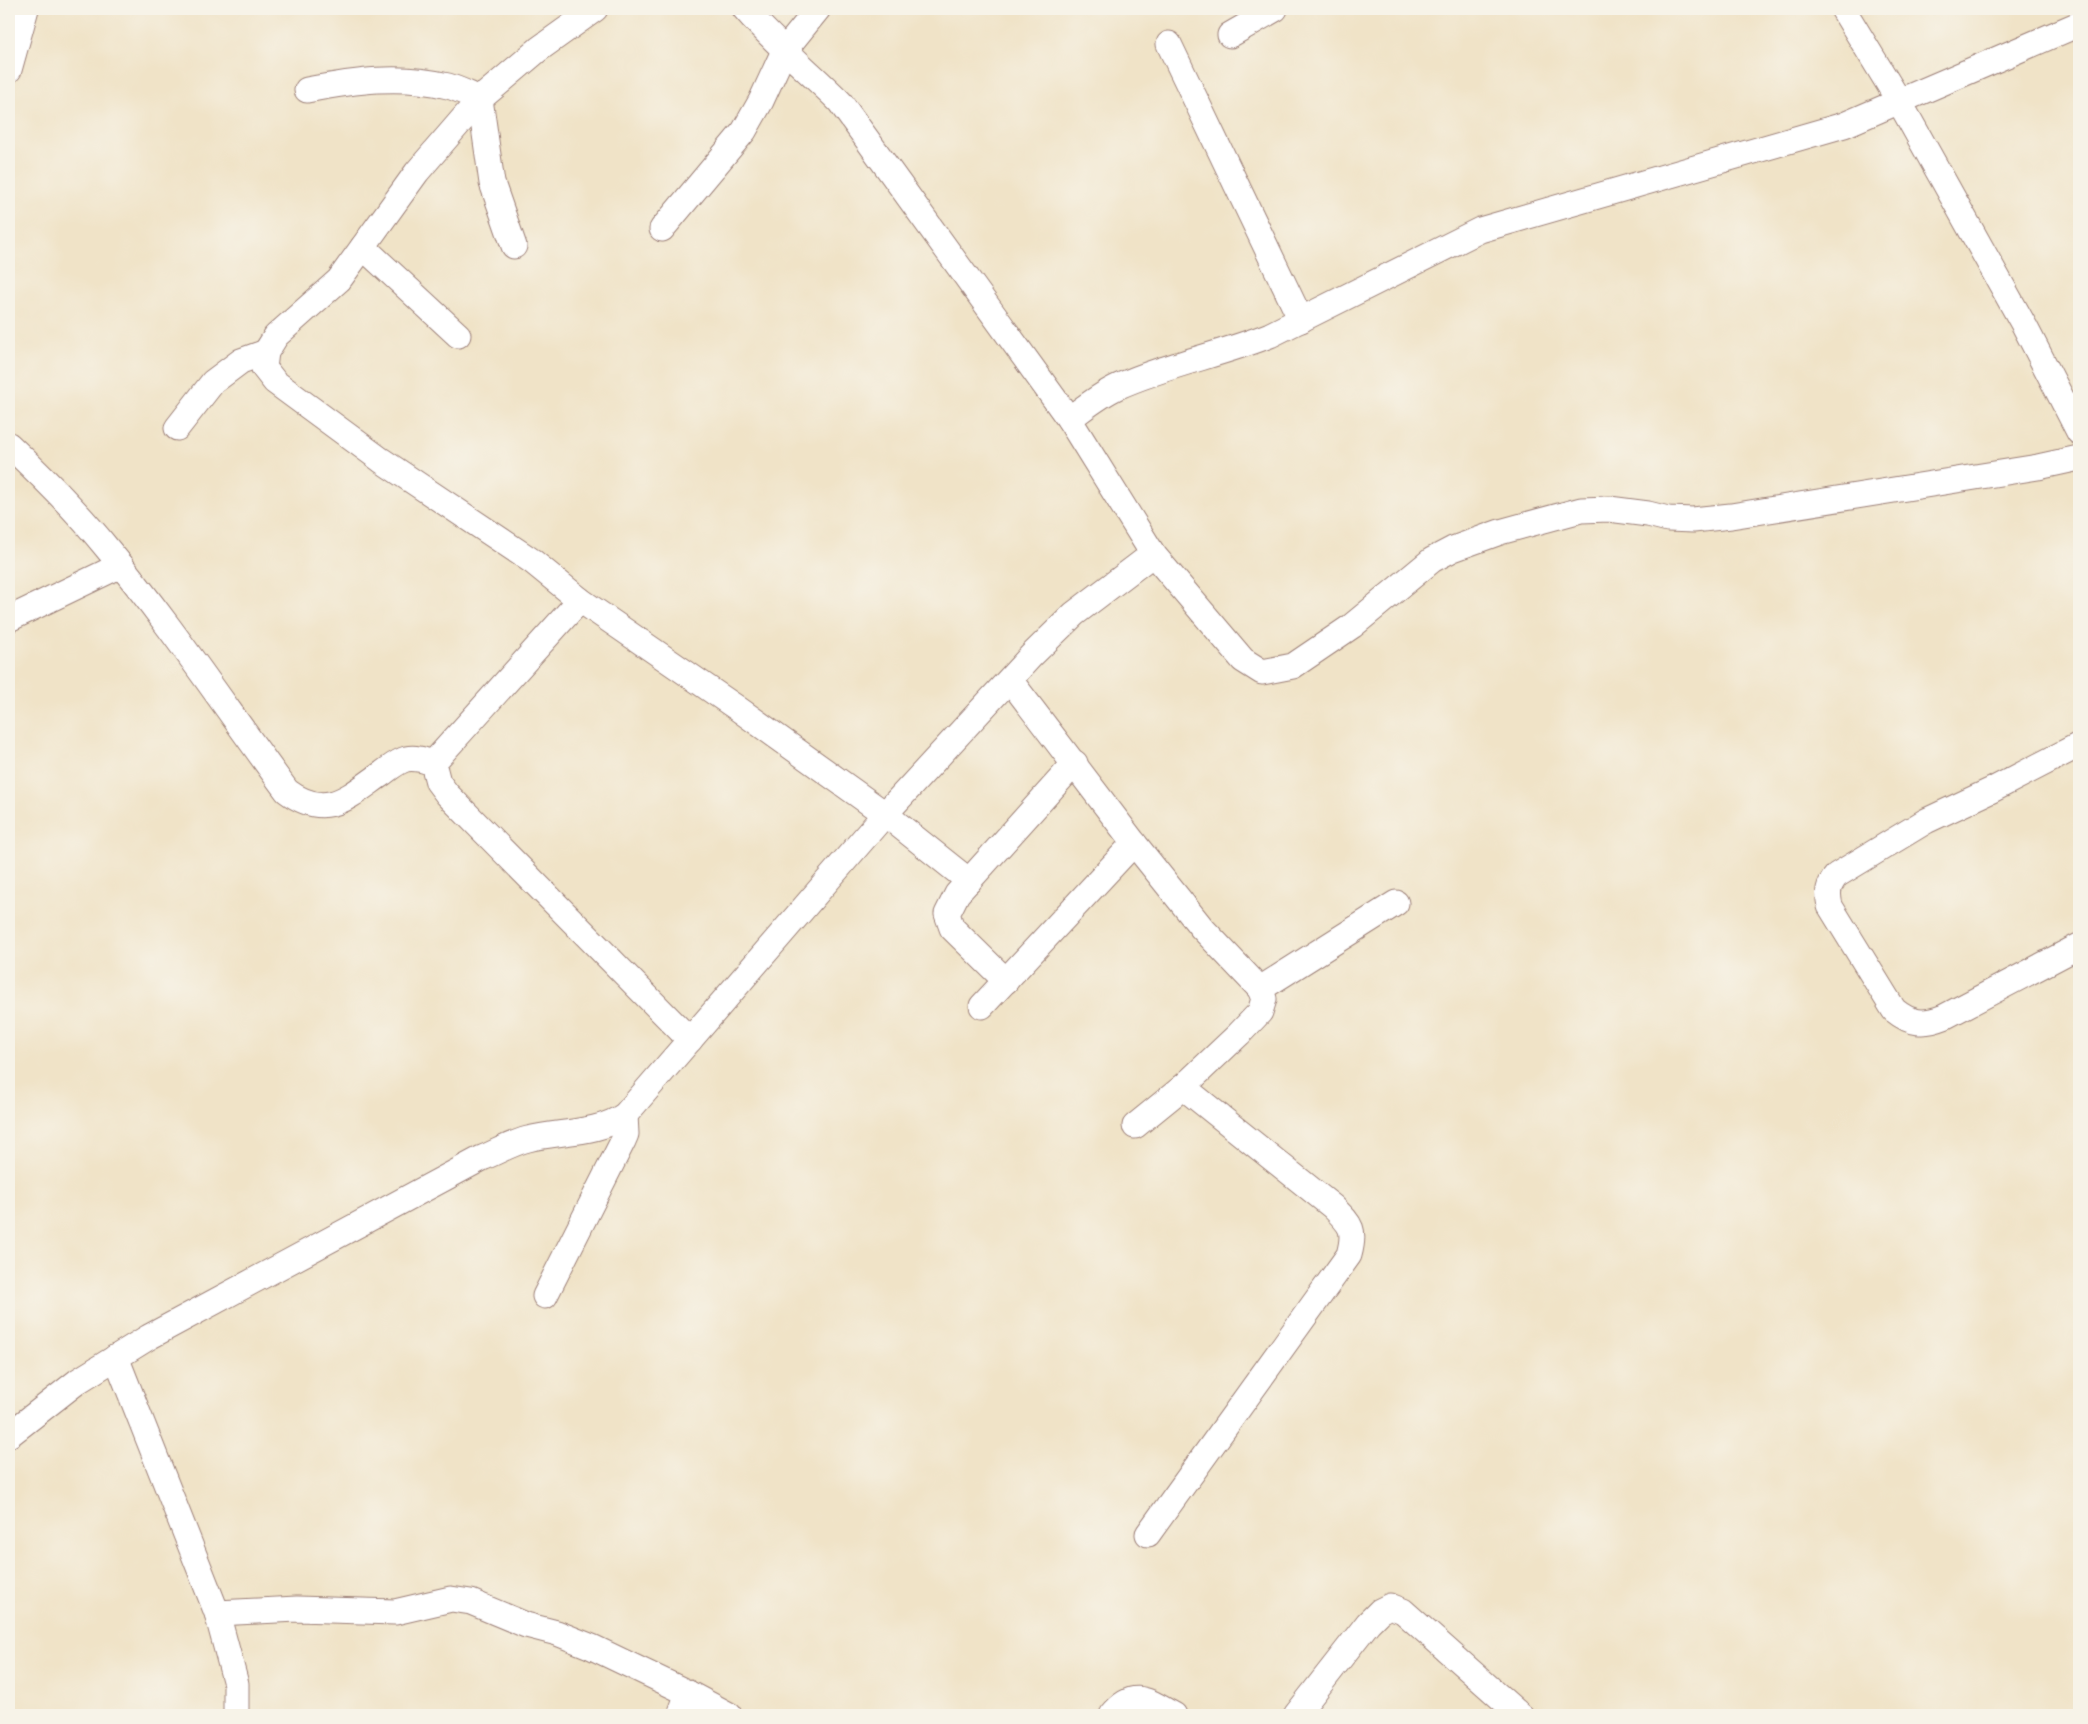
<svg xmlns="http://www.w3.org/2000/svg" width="2088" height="1724" viewBox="0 0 2088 1724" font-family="'Indie Flower',sans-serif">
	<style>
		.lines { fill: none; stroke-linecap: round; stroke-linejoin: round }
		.minor-casing { stroke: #9d8179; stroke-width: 27 }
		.minor { stroke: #fff; stroke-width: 25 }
	</style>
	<rect width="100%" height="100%" fill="#f7f3e8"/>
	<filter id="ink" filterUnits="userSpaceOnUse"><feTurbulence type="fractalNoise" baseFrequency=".02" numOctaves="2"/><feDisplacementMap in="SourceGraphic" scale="10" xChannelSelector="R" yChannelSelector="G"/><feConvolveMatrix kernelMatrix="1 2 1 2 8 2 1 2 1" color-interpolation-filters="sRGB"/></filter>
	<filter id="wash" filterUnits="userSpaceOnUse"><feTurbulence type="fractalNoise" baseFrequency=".0096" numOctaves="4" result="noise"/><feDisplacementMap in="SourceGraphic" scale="20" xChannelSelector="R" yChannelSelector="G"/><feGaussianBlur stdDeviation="1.12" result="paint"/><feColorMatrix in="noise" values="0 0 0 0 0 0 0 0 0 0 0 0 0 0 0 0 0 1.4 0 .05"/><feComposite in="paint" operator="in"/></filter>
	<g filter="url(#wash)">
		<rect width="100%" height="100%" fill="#f0e3c7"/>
	</g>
	<g filter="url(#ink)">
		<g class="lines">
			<defs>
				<g id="minor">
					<polyline points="595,9 539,49 480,99 417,172 339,280 276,336 266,352 264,368 275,382 381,460 532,561 580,600 737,708 885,814 969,881"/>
					<polyline points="1843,9 1899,101 2025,327 2079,432"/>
					<polyline points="1230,35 1275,9"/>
					<polyline points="1169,44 1301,320"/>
					<polyline points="9,70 26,9"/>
					<path d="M 307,90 C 354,81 400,74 448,86 C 459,89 470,95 480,99 L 492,183 L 514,246"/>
					<polyline points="662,229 744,131 761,101 784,51 818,9"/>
					<polyline points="363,247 458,335"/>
					<path d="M 1069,419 C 1084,408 1100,395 1117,387 C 1165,365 1220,355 1270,335 L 1480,230 L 1844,125 L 2079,24"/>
					<polyline points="177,428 213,382 241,361 266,352"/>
					<path d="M 9,445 C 43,477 77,511 106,547 C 171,625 227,710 287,791 C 327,821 349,796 383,773 C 390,768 398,761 406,759 C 416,757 424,760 433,763"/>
					<polyline points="1153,554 1243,660 1262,672 1293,666 1352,626 1432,560 1453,549 1500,532 1581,510 1609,509 1648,514 1668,519 1693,520 1731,516 2038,467 2079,458"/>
					<polyline points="580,600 433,763 438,782 447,794 690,1040"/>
					<polyline points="9,619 121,565"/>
					<polyline points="1010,680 1134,843 1202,928 1260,989 1264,999 1260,1012 1239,1034 1183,1087 1135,1126"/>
					<path d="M 2079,745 L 1992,790 L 1926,821 L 1837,875 C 1828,885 1827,892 1830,906 L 1894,1010 C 1911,1024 1924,1025 1944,1017 L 2079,946"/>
					<polyline points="1006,981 952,928 947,914 957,894 1075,763"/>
					<polyline points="1260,989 1396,903"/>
					<polyline points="982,1006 1134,843"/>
					<polyline points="545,1296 623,1141 626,1134 625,1115"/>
					<polyline points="116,1357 217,1613 236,1684 236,1715"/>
					<path d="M 9,1435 L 78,1381 L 149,1337 L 482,1158 C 497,1152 512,1143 528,1139 C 560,1131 598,1134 625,1115 L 885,814 L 1031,656 L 1074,614 L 1153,554 L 1069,419 L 840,102 C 809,71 774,43 745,9"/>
					<path d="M 1148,1534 L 1349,1255 C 1356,1229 1351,1225 1333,1207 L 1183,1087"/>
					<polyline points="217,1613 297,1609 395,1612 451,1599 471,1602 526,1625 557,1633 592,1647 688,1693 729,1715"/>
					<polyline points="680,1715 688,1693"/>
					<path d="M 1112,1715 C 1134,1687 1149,1702 1174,1715"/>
					<polyline points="1296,1715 1368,1623 1380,1611 1390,1606 1403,1611 1520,1715"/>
				</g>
			</defs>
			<!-- minor casing -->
			<use href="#minor" class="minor-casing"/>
			<!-- minor -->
			<use href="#minor" class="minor"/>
		</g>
	</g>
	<!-- margin -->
	<rect width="2088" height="1724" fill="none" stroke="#f7f3e8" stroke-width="30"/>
</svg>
